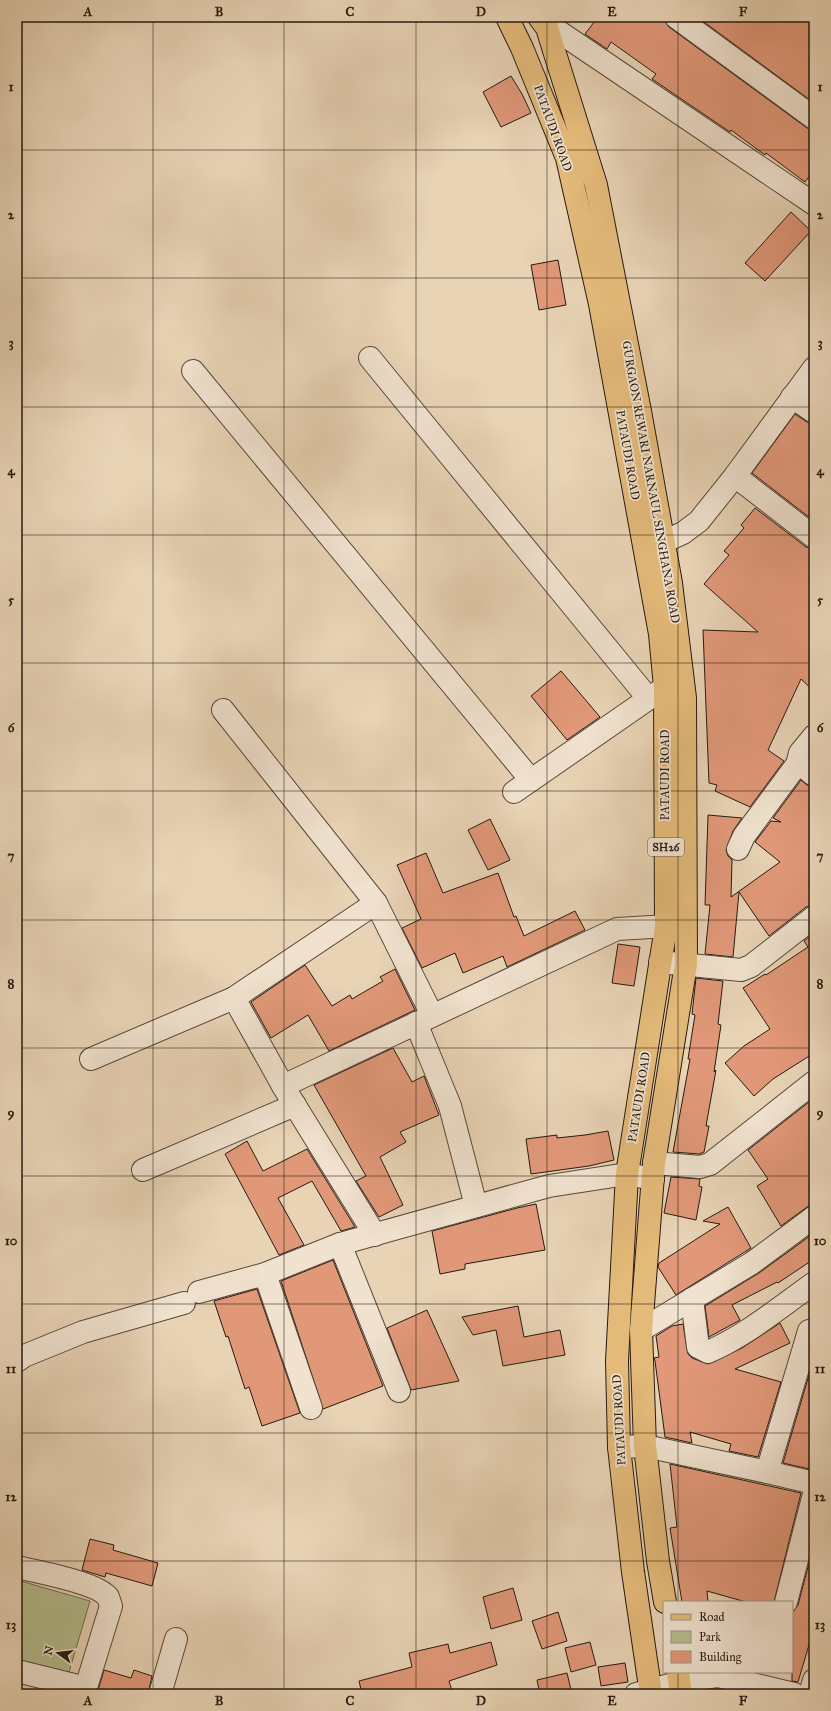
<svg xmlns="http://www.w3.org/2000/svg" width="831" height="1711" viewBox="0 0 831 1711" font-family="'IM FELL Great Primer',serif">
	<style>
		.green { fill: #b5bc8e; stroke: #6e6b50 }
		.building { fill: #e19879; stroke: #261a11 }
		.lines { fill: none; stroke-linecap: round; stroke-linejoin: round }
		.minor-casing { stroke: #56483a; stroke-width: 24 }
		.major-casing { stroke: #261a11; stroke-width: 24 }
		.minor { stroke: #f0e2cf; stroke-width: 22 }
		.major { stroke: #e4ba7a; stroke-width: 22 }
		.grid { fill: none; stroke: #261a11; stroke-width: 1; stroke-opacity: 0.55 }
		.labels { text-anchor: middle; stroke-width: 3.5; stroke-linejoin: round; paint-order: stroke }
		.shield { fill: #f0e2cf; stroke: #63564a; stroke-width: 1 }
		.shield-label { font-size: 11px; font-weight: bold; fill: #261a11 }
		.street-label { font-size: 12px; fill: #261a11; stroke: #f0e2cf }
		.neatline { fill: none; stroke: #261a11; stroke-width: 1.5 }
		.grid-label { font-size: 13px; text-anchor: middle; font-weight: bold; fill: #261a11 }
	</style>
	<rect width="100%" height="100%" fill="#e8d3b5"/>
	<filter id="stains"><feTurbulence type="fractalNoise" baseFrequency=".005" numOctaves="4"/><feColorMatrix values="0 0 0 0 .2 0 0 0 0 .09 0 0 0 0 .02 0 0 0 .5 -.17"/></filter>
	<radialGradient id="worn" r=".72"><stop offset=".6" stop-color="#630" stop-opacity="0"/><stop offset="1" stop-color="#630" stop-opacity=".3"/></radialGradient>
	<!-- green -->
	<polygon class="green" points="17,1580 90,1601 67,1679 17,1664"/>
	<!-- building -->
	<g class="building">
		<polygon points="598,17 662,17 669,27 807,128 814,130 814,170 805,182 766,153 765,155 731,130 730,132 652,79 656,74 611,42 607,49 585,34"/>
		<polygon points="707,17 814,17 814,103 704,22"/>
		<polygon points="511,76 522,94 531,113 501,127 483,92"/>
		<polygon points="791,212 811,231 765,281 745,263"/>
		<polygon points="558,260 566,305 539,310 531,265"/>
		<polygon points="795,414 807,422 814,424 814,521 752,473"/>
		<polygon points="755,508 806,547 814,549 814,691 801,679 768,750 784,761 750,807 715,791 717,785 709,783 703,630 758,632 704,584 729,555 724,551 744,528 741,525"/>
		<polygon points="561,671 600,717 567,740 531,696"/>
		<polygon points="801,780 807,785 814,787 814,905 806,907 769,936 739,892 733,957 705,954 710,905 705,905 708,815 742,818 733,831 726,850 728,856 732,860 731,897 780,862 755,842 771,821 781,822 773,818"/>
		<polygon points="490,819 510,860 488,870 468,830"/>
		<polygon points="426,853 443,893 498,873 514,917 516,916 524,936 575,911 585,930 507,967 503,956 463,973 455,953 422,968 402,928 421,919 397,865"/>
		<polygon points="814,933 814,1053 773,1079 754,1096 725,1063 744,1046 770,1029 743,988 765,974 766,975 808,947 804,941"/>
		<polygon points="618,944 640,947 634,986 612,983"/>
		<polygon points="305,965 332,1006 350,995 352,999 383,981 380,977 395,969 415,1010 329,1051 308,1015 271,1038 251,1002"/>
		<polygon points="696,978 723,981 718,1024 721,1025 714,1072 716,1070 706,1126 709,1126 704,1152 699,1154 673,1152 690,1059 688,1059 695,1015 692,1014"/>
		<polygon points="393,1048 412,1082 424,1076 439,1115 400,1132 406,1142 380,1157 403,1205 379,1217 356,1181 366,1176 314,1085"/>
		<polygon points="814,1098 814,1205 807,1207 781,1226 757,1186 768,1179 748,1150"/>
		<polygon points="608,1131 614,1160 589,1166 531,1174 526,1139 557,1135 557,1138 585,1135"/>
		<polygon points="247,1141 263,1171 307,1149 355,1227 341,1231 312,1181 278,1198 304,1245 279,1255 225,1154"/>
		<polygon points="671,1177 700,1179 699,1186 702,1187 696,1220 664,1213"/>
		<polygon points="536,1204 545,1250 465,1264 465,1269 440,1274 432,1231 517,1208"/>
		<polygon points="728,1207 751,1248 676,1295 658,1267 659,1263 720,1224 703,1221"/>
		<polygon points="814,1233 814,1259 778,1283 777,1282 732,1305 740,1320 709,1337 705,1306 759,1273"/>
		<polygon points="333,1260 383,1386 323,1409 281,1281"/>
		<polygon points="257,1289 300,1413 262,1426 249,1387 245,1389 228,1336 226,1337 214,1301"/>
		<polygon points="518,1306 524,1337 560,1330 565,1355 503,1366 496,1330 473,1335 462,1317"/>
		<polygon points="427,1310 459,1381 411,1390 387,1328"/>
		<polygon points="780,1323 790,1343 735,1369 781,1382 758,1457 729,1451 731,1444 690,1432 692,1443 665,1437 655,1361 654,1358 659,1357 656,1336 672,1326 683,1324 688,1354 692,1358 708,1364 742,1348"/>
		<polygon points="814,1358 814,1470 783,1463"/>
		<polygon points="670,1464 801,1493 774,1602 746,1602 707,1591 708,1602 682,1602 670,1528 677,1527"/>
		<polygon points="90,1539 114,1545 113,1550 158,1563 152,1586 106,1573 105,1577 82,1570"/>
		<polygon points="814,1544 814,1628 798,1682 792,1681 792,1613 798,1605"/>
		<polygon points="513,1588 522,1620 491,1629 483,1597"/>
		<polygon points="558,1612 567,1641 542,1649 532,1621"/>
		<polygon points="491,1642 497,1665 449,1681 453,1694 362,1694 359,1681 412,1667 409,1653 448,1644 450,1653"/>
		<polygon points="590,1642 596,1665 571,1672 565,1648"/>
		<polygon points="625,1663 628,1682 601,1686 598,1667"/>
		<polygon points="104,1670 131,1678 134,1670 152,1676 148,1694 97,1694"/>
		<polygon points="567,1673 572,1694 540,1694 537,1680"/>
		<polygon points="718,1689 740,1694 697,1694 697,1692"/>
	</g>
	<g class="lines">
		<defs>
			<g id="minor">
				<polyline points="676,17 814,118"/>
				<polyline points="549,25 814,204"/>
				<polyline points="370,358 648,698"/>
				<polyline points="193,371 531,780"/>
				<polyline points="792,397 814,412"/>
				<polyline points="735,476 814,537"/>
				<polyline points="645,545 663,542 683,533 699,521 735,476 814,368"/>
				<polyline points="223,710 376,903 432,1015"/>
				<polyline points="797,765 800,753 814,736"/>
				<polyline points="514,792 661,690"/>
				<polyline points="738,849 744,836 795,767 801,765 814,775"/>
				<polyline points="660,962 741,970 751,966 814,917"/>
				<polyline points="234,998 283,1086 375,1235"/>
				<polyline points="416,1023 450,1106 476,1206"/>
				<polyline points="91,1059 234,998 376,903"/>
				<polyline points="283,1086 617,929 685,925"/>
				<polyline points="654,1163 700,1167 710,1164 814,1082"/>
				<polyline points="143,1170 295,1105"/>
				<polyline points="340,1244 399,1391"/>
				<polyline points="265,1274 311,1408"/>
				<polyline points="199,1292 265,1274 340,1244 549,1186 627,1174 653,1179"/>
				<path d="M 692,1299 L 698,1347 L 708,1352 C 747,1335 780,1307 814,1283"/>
				<polyline points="641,1330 752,1263 814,1217"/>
				<polyline points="17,1361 24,1356 83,1332 184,1303"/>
				<polyline points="619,1447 645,1446 767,1472 814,1483"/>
				<polyline points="767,1472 809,1331"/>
				<path d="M 17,1567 C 37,1572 96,1582 108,1597 C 109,1600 110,1603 111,1606 L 84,1694"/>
				<polyline points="786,1602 814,1494"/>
				<polyline points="17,1671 86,1688"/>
				<polyline points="160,1694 176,1639"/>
				<polyline points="636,1694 680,1682 718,1676 794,1694"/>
				<polyline points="810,1694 814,1680"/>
			</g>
			<g id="major">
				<polyline points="507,17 522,48 567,158 600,304 660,634 665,687 666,927 627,1174 617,1361 619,1447 633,1572 651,1694"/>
				<polyline points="539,17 547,28 596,185 640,411 671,583 685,698 686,964 654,1163 641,1330 645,1446 658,1561 665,1602"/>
				<polyline points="678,1672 681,1694"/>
			</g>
		</defs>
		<!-- minor casing -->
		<use href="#minor" class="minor-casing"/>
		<!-- major casing -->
		<use href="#major" class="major-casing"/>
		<!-- minor -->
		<use href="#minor" class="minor"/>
		<!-- major -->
		<use href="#major" class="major"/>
	</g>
	<!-- grid -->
	<path class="grid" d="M 153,17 L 153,1694M 284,17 L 284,1694M 416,17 L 416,1694M 547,17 L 547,1694M 678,17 L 678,1602M 17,150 L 814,150M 17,278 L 814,278M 17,407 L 814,407M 17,535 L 814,535M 17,663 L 814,663M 17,791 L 814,791M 17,920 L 814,920M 17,1048 L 814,1048M 17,1176 L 814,1176M 17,1304 L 814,1304M 17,1433 L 814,1433M 17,1561 L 814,1561M 678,1672 L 678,1694"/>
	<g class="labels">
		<!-- shield labels -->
		<rect class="shield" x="648" y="838" width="36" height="18" rx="3"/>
		<g class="shield-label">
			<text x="666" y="851">SH26</text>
		</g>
		<!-- street labels -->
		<g class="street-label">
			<text transform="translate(553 128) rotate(70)" y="4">PATAUDI ROAD</text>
			<text transform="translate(628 455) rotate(80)" y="4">PATAUDI ROAD</text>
			<text transform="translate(651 482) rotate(80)" y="4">GURGAON REWARI NARNAUL SINGHANA ROAD</text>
			<text transform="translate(665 775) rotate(-90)" y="4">PATAUDI ROAD</text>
			<text transform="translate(639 1097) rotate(-81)" y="4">PATAUDI ROAD</text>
			<text transform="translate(619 1420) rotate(-93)" y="4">PATAUDI ROAD</text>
		</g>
	</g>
	<!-- margin -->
	<rect width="831" height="1711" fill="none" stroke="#e8d3b5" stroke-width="44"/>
	<!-- legend -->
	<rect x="663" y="1601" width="130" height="72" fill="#f0e2cf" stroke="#9f9283"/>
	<rect x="671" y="1614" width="20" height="6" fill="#e4ba7a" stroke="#9f9283"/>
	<text x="699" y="1621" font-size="12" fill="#261a11">Road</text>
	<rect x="671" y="1631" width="20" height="12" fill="#b5bc8e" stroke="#9f9283"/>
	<text x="699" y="1641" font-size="12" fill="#261a11">Park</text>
	<rect x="671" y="1651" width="20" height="12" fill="#e19879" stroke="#9f9283"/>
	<text x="699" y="1661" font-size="12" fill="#261a11">Building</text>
	<!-- north arrow -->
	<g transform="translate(58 1653) rotate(285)" stroke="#f0e2cf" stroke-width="3" paint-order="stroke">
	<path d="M0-3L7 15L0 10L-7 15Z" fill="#261a11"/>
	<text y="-6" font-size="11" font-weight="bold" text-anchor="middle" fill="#261a11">N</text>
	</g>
	<rect x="22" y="22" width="787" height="1667" class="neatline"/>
	<g class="grid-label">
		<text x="88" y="16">A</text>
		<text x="219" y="16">B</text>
		<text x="350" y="16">C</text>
		<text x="481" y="16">D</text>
		<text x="612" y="16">E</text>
		<text x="743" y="16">F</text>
		<text x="11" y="91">1</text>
		<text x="820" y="91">1</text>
		<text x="11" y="219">2</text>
		<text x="820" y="219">2</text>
		<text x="11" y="347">3</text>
		<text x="820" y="347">3</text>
		<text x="11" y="475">4</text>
		<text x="820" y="475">4</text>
		<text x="11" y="604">5</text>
		<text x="820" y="604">5</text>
		<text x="11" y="732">6</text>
		<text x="820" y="732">6</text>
		<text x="11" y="860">7</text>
		<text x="820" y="860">7</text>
		<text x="11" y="988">8</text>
		<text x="820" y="988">8</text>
		<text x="11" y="1117">9</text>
		<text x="820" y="1117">9</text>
		<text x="11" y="1245">10</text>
		<text x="820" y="1245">10</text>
		<text x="11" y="1373">11</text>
		<text x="820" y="1373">11</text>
		<text x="11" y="1501">12</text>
		<text x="820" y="1501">12</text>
		<text x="11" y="1629">13</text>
		<text x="820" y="1629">13</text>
		<text x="88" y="1705">A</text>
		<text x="219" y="1705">B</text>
		<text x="350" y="1705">C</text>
		<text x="481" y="1705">D</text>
		<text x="612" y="1705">E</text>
		<text x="743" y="1705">F</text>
	</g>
	<rect width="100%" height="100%" filter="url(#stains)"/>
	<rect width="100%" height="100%" fill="url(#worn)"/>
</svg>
